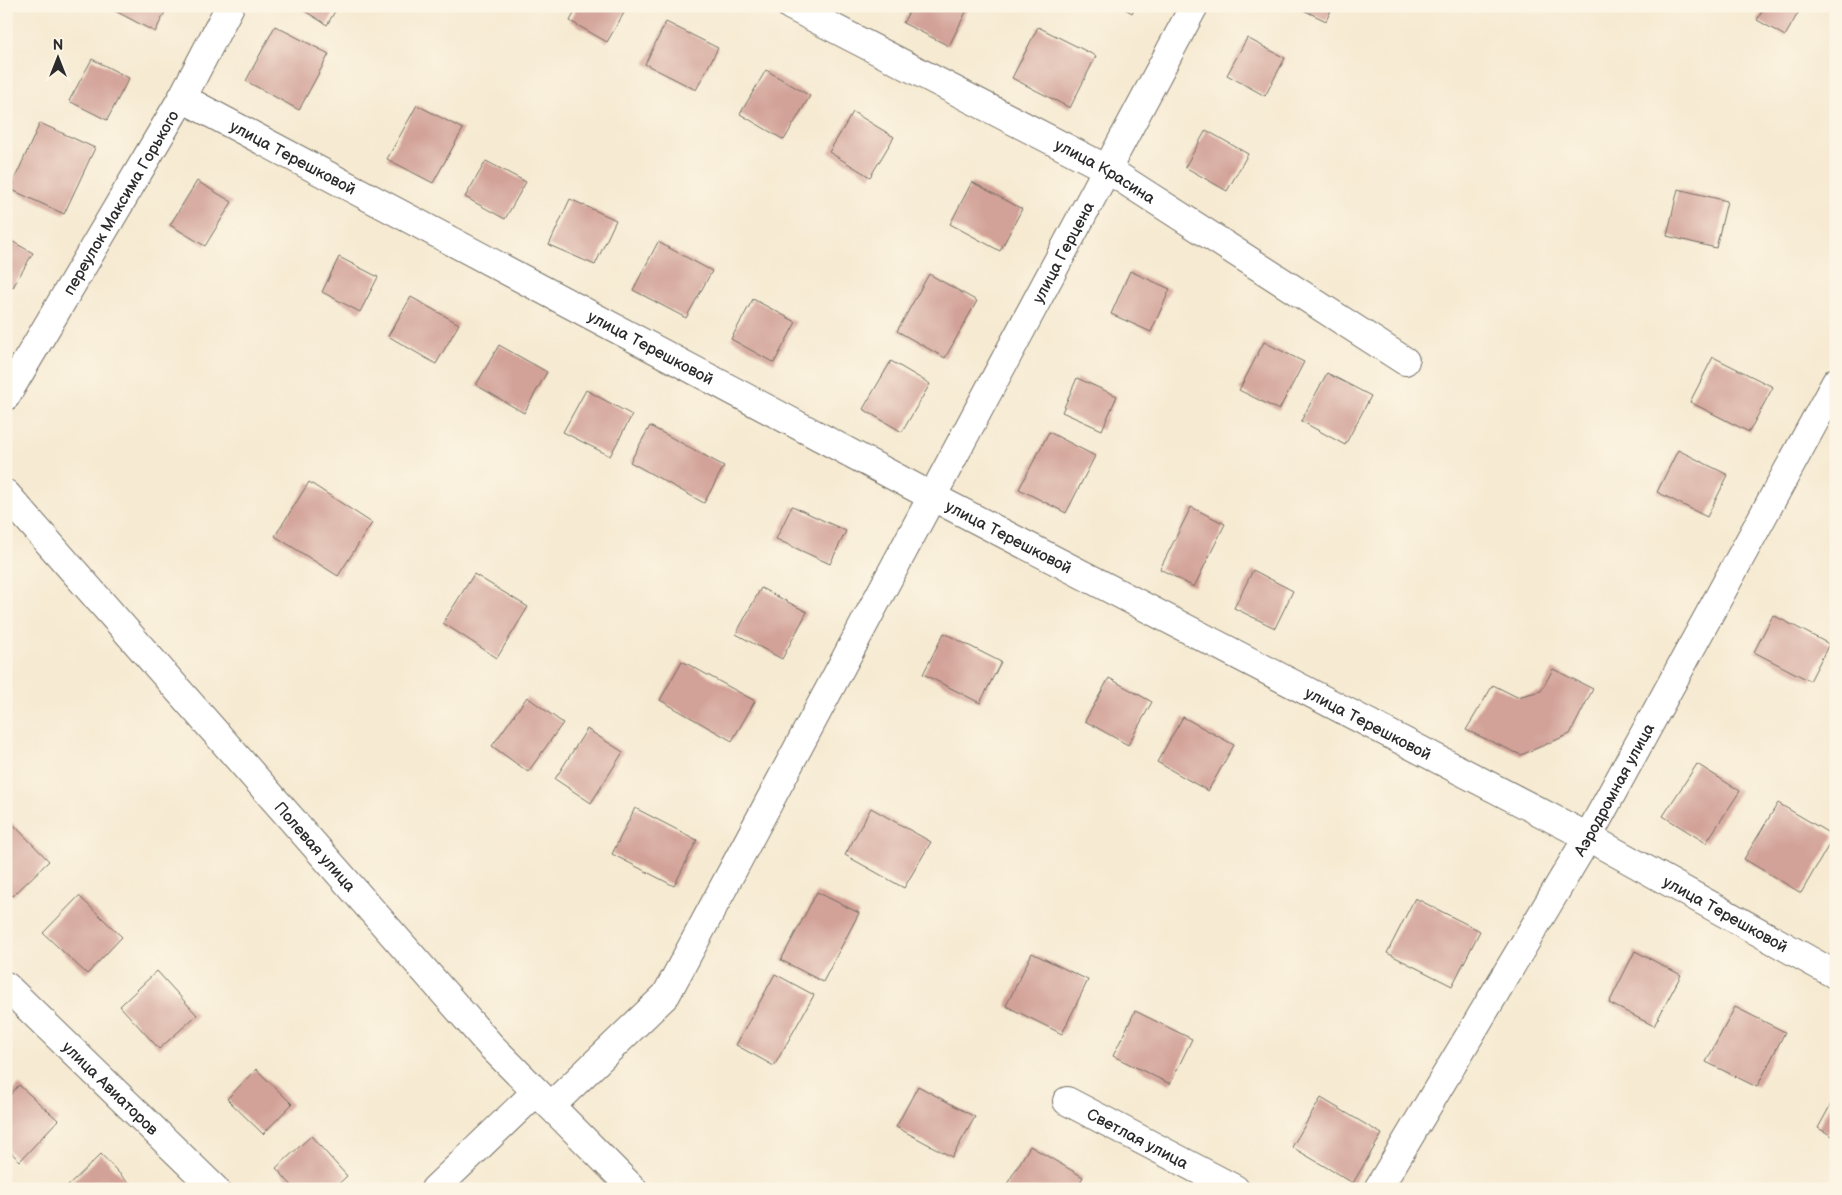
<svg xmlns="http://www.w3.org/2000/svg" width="1842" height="1195" viewBox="0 0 1842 1195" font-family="'Balsamiq Sans',sans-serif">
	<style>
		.building { fill: #d2a197 }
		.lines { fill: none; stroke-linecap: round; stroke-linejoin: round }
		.minor-casing { stroke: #726e65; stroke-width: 30 }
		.minor { stroke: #fff; stroke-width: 28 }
		.labels { text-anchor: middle; stroke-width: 4; stroke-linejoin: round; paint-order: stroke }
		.street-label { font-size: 16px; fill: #2b2b2b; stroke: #fcf5e5 }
	</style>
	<rect width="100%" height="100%" fill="#fcf5e5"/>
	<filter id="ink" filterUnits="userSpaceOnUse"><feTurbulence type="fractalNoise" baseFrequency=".02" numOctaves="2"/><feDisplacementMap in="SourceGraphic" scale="10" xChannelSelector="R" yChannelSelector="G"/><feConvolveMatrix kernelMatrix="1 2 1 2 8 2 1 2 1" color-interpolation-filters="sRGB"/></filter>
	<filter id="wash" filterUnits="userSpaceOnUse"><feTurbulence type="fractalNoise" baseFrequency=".0096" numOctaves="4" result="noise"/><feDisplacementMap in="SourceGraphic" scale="20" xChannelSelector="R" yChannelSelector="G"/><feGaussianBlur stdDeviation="1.12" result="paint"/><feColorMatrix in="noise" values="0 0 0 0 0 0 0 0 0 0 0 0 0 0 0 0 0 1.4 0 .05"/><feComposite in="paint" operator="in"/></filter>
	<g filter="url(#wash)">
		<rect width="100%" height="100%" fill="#f6ead2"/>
		<g id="blocks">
			<!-- building -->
			<g class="building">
				<polygon points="106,6 168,6 155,32"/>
				<polygon points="297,6 338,6 327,25"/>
				<polygon points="578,6 628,6 607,42 570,21"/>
				<polygon points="912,6 969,6 949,46 903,23"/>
				<polygon points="1120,6 1136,6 1132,13"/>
				<polygon points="1295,6 1333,6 1326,21"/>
				<polygon points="1765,6 1802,6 1785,36 1757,20"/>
				<polygon points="666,22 718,48 696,90 645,64"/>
				<polygon points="275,26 329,54 299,110 246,81"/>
				<polygon points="1038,27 1096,56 1070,108 1012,78"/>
				<polygon points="1247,38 1285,58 1265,96 1227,75"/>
				<polygon points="92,59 129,78 107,120 69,101"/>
				<polygon points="766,70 810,96 784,140 740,114"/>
				<polygon points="417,105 463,129 433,183 387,159"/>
				<polygon points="853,112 894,137 870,177 829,152"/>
				<polygon points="40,123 95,148 64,214 10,189"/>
				<polygon points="1206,130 1248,154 1227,191 1185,167"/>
				<polygon points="486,161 526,182 505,219 465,197"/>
				<polygon points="197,181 232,202 205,246 170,225"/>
				<polygon points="972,182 1022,209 1000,251 950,224"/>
				<polygon points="1678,189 1727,201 1716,248 1667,236"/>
				<polygon points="570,199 616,220 595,265 549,245"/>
				<polygon points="6,238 33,253 13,287 6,283"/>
				<polygon points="658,242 712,271 686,318 633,290"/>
				<polygon points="339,257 378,277 360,312 322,292"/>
				<polygon points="1130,271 1170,289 1151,332 1111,314"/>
				<polygon points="929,274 977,301 945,358 897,331"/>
				<polygon points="411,297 459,324 436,364 388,336"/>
				<polygon points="753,299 796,322 774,363 731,339"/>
				<polygon points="1264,342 1304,362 1279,410 1239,390"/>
				<polygon points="499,345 547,372 524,413 476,385"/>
				<polygon points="1713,357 1773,387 1749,432 1690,402"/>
				<polygon points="891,361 930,384 902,432 863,409"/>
				<polygon points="1327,373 1371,396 1345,445 1301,421"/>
				<polygon points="1077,378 1117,396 1102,430 1062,412"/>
				<polygon points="586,390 632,415 610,456 563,432"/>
				<polygon points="650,426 724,466 704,503 630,462"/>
				<polygon points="1049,432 1095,456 1066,513 1019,489"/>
				<polygon points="1678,450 1728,475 1707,517 1657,492"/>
				<polygon points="309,482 372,523 338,576 275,536"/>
				<polygon points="792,506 846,531 830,564 776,539"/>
				<polygon points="1191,507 1225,524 1194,587 1160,569"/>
				<polygon points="1253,570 1293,591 1275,628 1234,608"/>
				<polygon points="474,574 528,607 497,658 443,623"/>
				<polygon points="761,588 807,612 782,659 736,634"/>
				<polygon points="1773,615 1829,644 1810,681 1754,652"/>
				<polygon points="944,633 1001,662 980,703 923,674"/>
				<polygon points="682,661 755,701 732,741 660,700"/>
				<polygon points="1553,669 1593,689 1570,734 1521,755 1466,730 1493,685 1517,697 1541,691"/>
				<polygon points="1109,678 1152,702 1128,745 1085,721"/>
				<polygon points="527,697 563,723 528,772 492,746"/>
				<polygon points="1183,717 1234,745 1208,791 1157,762"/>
				<polygon points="587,729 623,752 591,803 555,779"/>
				<polygon points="1697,764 1740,791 1706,843 1663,816"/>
				<polygon points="1778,803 1834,836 1801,893 1744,859"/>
				<polygon points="635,808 697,840 674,886 612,854"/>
				<polygon points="871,808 931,842 904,888 845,855"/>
				<polygon points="9,820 49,861 13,896 6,890 6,822"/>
				<polygon points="817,892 859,913 823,982 781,960"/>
				<polygon points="79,896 122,937 87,974 43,933"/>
				<polygon points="1415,898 1480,931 1452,986 1387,953"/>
				<polygon points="1635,951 1681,975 1654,1026 1609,1003"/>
				<polygon points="1032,953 1088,980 1062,1034 1006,1006"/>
				<polygon points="157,971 197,1015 159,1049 120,1006"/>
				<polygon points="775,974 814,995 774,1066 736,1045"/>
				<polygon points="1735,1007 1785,1032 1757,1087 1706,1062"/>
				<polygon points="1135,1011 1192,1039 1170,1084 1113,1056"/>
				<polygon points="256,1069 292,1104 263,1134 227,1099"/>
				<polygon points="19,1085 58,1120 20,1161 6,1148 6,1099"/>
				<polygon points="918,1086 975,1117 952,1157 896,1127"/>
				<polygon points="1836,1095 1836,1138 1818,1128"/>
				<polygon points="1321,1098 1382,1134 1353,1183 1292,1147"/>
				<polygon points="311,1136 347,1176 333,1189 295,1189 276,1168"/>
				<polygon points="1030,1146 1083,1177 1076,1189 1004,1189"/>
				<polygon points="101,1154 134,1189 65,1189"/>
			</g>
		</g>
	</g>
	<g filter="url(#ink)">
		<use href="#blocks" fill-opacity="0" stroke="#726e65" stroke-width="1"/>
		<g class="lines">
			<defs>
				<g id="minor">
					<path id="s1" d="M 791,6 L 1107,169 L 1405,361"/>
					<path id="s2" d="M 182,98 L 933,497 L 1588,837 L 1836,975"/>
					<path id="s3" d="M 6,396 L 182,98 L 230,6"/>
					<path id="s4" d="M 6,494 L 490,1045 L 633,1189"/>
					<path id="s5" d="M 6,986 L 215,1189"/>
					<path id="s6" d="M 1067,1101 L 1235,1189"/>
					<path id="s7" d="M 551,1106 L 666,995 L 1194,6"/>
					<polyline points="435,1189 536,1092"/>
					<path id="s8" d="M 1378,1189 L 1588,837 L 1836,382"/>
				</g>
			</defs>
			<!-- minor casing -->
			<use href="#minor" class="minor-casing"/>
			<!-- minor -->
			<use href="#minor" class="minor"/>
		</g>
	</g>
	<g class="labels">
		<!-- street labels -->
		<g class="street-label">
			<text dy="6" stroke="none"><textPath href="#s2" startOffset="126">улица Терешковой</textPath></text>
			<text dy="6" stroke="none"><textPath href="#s1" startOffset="355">улица Красина</textPath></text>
			<text dy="6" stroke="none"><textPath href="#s3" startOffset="225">переулок Максима Горького</textPath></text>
			<text dy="6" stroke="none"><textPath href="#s7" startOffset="1002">улица Герцена</textPath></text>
			<text dy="6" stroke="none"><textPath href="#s2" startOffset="531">улица Терешковой</textPath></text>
			<text dy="6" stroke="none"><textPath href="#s2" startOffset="936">улица Терешковой</textPath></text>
			<text dy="6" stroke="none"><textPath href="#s2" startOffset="1341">улица Терешковой</textPath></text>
			<text dy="6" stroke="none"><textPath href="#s8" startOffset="464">Аэродромная улица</textPath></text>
			<text dy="6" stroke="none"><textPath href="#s4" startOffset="469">Полевая улица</textPath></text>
			<text dy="6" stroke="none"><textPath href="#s2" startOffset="1746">улица Терешковой</textPath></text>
			<text dy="6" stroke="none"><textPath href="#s5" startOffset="146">улица Авиаторов</textPath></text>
			<text dy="6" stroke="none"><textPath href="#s6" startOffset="80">Светлая улица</textPath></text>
		</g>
	</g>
	<!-- margin -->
	<rect width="1842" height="1195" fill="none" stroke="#fcf5e5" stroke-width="25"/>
	<!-- north arrow -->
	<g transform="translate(58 58)" stroke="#fcf5e5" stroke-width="4" paint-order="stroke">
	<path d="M0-4L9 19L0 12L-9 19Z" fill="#2b2b2b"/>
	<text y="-8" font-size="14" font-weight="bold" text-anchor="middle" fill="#2b2b2b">N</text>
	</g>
</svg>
